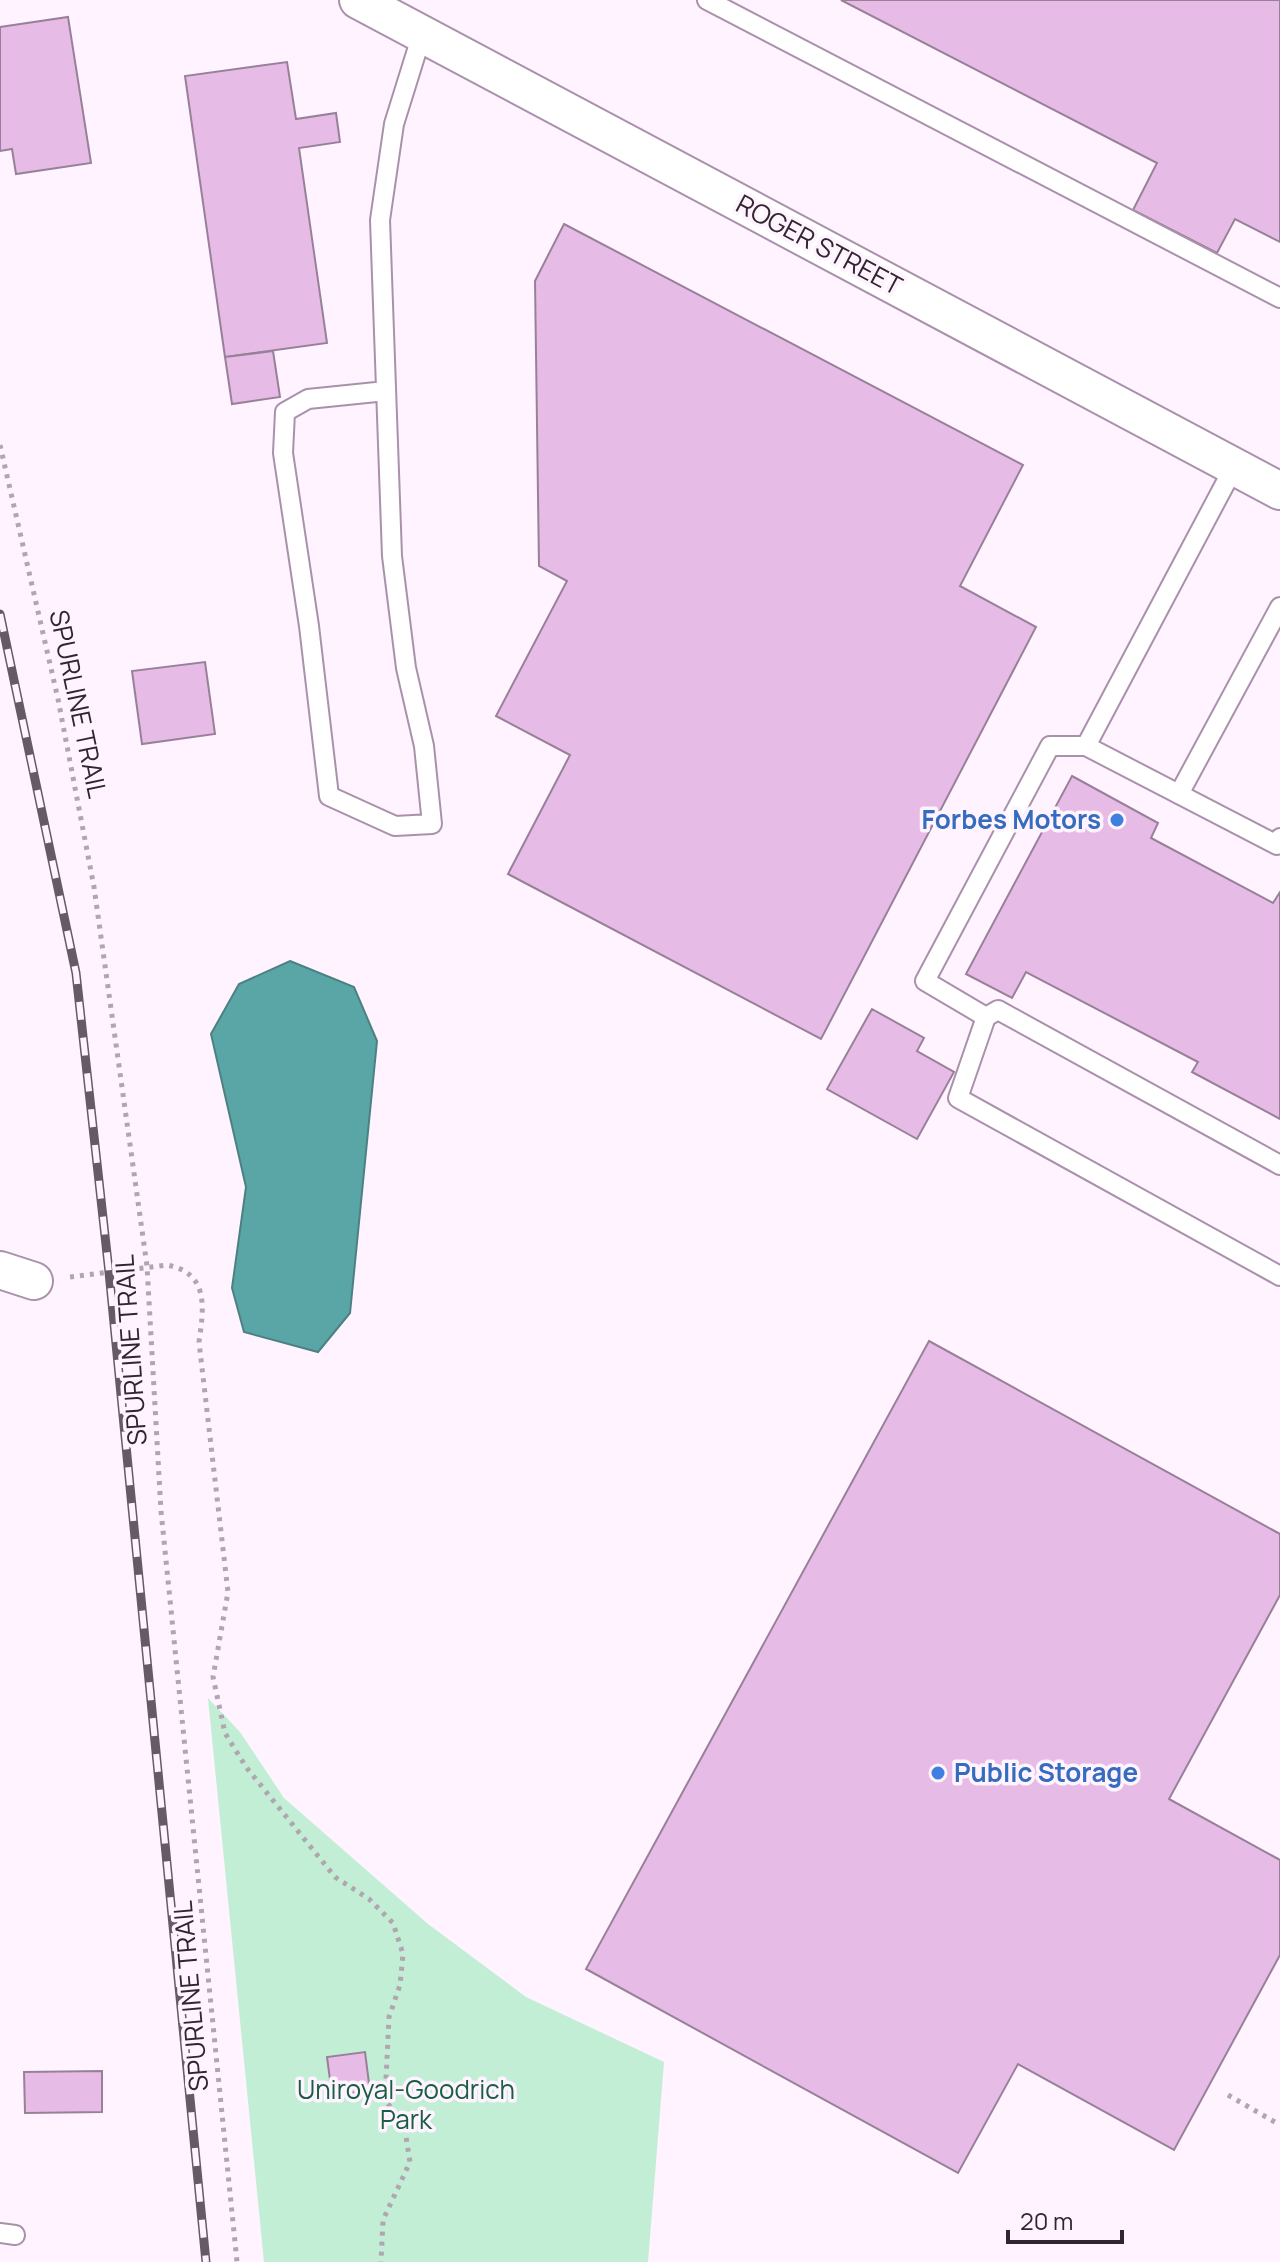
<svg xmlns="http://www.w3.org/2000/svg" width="1280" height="2262" viewBox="0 0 1280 2262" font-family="Manrope,sans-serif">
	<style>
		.green { fill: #c2eed5 }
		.water { fill: #5aa6a7; stroke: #4d8083; stroke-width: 2 }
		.building { fill: #e6bce7; stroke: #998099; stroke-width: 2 }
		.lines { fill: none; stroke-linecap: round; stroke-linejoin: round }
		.lane-casing { stroke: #aa91ab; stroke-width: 22 }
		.street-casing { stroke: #aa91ab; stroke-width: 40 }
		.path { stroke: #b0a5b0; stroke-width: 5; stroke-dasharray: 4 6; stroke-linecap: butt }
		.lane { stroke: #fff; stroke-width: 18 }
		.street { stroke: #fff; stroke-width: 36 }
		.rail-casing { stroke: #655a65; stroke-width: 9 }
		.rail { stroke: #fef3fe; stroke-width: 6; stroke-dasharray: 18; stroke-linecap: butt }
		.shop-dot { fill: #3f7fe0; stroke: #fef3fe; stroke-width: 3 }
		.labels { text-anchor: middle; stroke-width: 7; stroke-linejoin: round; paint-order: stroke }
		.street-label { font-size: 26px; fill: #302630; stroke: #fef3fe }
		.shop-label { font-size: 26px; font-weight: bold; fill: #366cbe; stroke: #fef3fe; text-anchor: end }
		.park-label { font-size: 26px; fill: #185e40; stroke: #fef3fe }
	</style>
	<rect width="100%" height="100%" fill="#fef3fe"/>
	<!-- green -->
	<polygon class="green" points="208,1698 240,1732 284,1798 428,1924 526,1997 664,2062 648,2262 264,2262"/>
	<!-- water -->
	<polygon class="water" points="290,961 354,987 377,1041 350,1313 318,1352 244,1332 232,1288 246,1187 211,1034 239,984"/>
	<!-- building -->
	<g class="building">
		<polygon points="841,0 1280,0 1280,242 1235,219 1217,253 1133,210 1157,163"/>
		<polygon points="68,17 91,163 16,174 12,149 0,151 0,27"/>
		<polygon points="287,62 296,119 336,113 340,142 299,148 327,343 225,357 185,76"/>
		<polygon points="564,224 1023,465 960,586 1036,627 821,1039 508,874 570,755 496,716 567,581 539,566 535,281"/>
		<polygon points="273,351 280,397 232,404 225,357"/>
		<polygon points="205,662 215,734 142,744 132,671"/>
		<polygon points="1072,776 1158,823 1151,838 1273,903 1280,892 1280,1119 1192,1072 1198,1062 1026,972 1012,998 966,974"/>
		<polygon points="872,1009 924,1038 917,1051 954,1072 917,1139 827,1089"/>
		<polygon points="929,1341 1280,1534 1280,1595 1169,1799 1280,1860 1280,1955 1174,2150 1018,2064 958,2173 586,1969"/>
		<polygon points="365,2052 370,2091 332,2095 327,2057"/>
		<polygon points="102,2071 102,2112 25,2113 24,2072"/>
	</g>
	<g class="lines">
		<defs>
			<g id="lane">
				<polyline points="707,0 1280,298"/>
				<polyline points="386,391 308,399 285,412 283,453 309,626 329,796 395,826 432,824 424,746 406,668 392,556 380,220 394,124 422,34"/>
				<polyline points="1086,746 1234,467"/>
				<polyline points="1179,794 1280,607"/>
				<polyline points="986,1017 925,981 1050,746 1086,746 1277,845 1280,838"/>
				<polyline points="1280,1165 998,1010 986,1017 958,1098 1280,1276"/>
				<polyline points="0,2233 15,2235"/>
			</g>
			<g id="street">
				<polyline points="358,0 1280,491"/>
				<polyline points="0,1270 34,1281"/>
			</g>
		</defs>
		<!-- lane casing -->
		<use href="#lane" class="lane-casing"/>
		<!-- street casing -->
		<use href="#street" class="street-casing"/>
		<!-- path -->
		<g class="path">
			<polyline points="0,445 58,699 94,887 147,1266 161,1511 237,2262"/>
			<path d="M 70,1277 L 167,1265 C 209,1273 204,1307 199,1342 L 228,1592 L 213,1677 L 225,1733 L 246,1767 L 335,1877 L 369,1899 L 393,1923 L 403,1954 L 400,1985 L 389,2017 L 385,2100 L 404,2124 L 410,2162 L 383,2220 L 381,2262"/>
			<polyline points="1228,2095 1280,2125"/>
		</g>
		<!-- lane -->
		<use href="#lane" class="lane"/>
		<!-- street -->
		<use href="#street" class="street"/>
		<defs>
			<polyline id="rail" points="0,614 76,973 109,1272 206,2262"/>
		</defs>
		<!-- rail casing -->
		<use href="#rail" class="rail-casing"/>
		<!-- rail -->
		<use href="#rail" class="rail"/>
	</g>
	<!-- markers -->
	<g class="shop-dot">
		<circle cx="1117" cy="820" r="8"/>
		<circle cx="938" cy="1773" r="8"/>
	</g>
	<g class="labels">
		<!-- street labels -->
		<g class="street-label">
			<text transform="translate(819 245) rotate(28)" y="9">ROGER STREET</text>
			<text transform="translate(78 704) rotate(78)" y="9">SPURLINE TRAIL</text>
			<text transform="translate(131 1350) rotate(-94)" y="9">SPURLINE TRAIL</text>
			<text transform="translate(191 1996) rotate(-95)" y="9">SPURLINE TRAIL</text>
		</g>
		<!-- shop labels -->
		<g class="shop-label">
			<text x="1101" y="829">Forbes Motors</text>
			<text x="954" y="1782" text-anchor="start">Public Storage</text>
		</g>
		<!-- park labels -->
		<g class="park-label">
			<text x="406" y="2099">Uniroyal-Goodrich<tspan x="406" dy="30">Park</tspan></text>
		</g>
	</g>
	<!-- scale -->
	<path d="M1008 2230v12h114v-12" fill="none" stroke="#302630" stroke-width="4"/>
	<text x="1020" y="2230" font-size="24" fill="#302630" stroke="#fef3fe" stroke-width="6" paint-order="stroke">20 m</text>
</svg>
